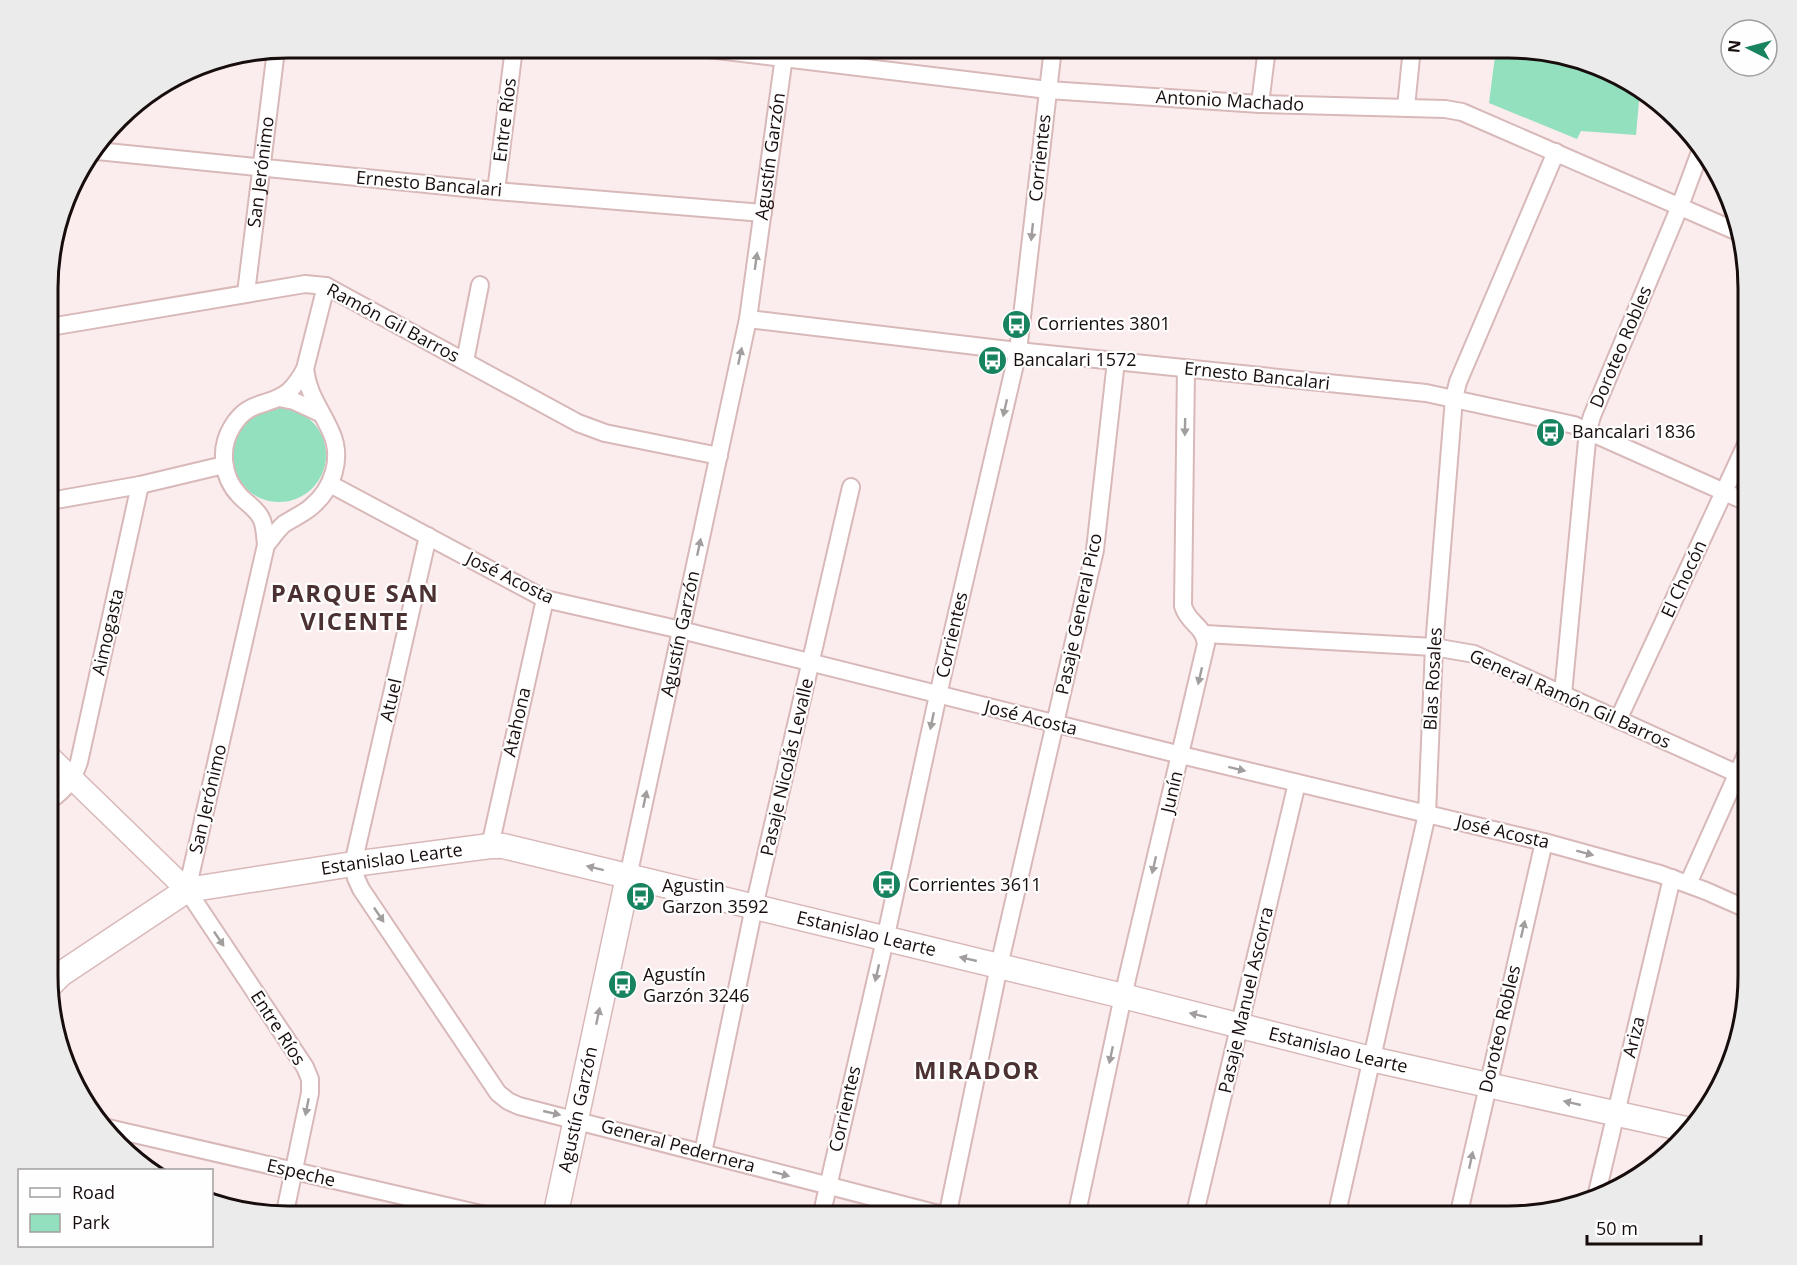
<svg xmlns="http://www.w3.org/2000/svg" width="1797" height="1265" viewBox="0 0 1797 1265" font-family="'Open Sans',sans-serif">
	<style>
		.green { fill: #92e0bd }
		.lines { fill: none; stroke-linecap: round; stroke-linejoin: round }
		.minor-casing { stroke: #d8b8b8; stroke-width: 20 }
		.tertiary-casing { stroke: #d8b8b8; stroke-width: 24 }
		.secondary-casing { stroke: #d8b8b8; stroke-width: 27 }
		.minor { stroke: #fff; stroke-width: 16 }
		.tertiary { stroke: #fff; stroke-width: 21 }
		.secondary { stroke: #fff; stroke-width: 24 }
		.oneway { fill: #a39e9e }
		.labels { text-anchor: middle; stroke-width: 4.5; stroke-linejoin: round; paint-order: stroke }
		.street-label { font-size: 18px; fill: #180d0d; stroke: #fefefe }
		.poi-label { font-size: 18px; fill: #180d0d; stroke: #fefefe; text-anchor: start }
		.district-label { font-size: 24px; font-weight: bold; letter-spacing: 1.5px; fill: #4b3132; stroke: #fefefe }
		.rim { fill: none; stroke: #180d0d; stroke-width: 3 }
	</style>
	<rect width="100%" height="100%" fill="#fbeded"/>
	<!-- green -->
	<g class="green">
		<polygon points="1496,48 1524,48 1586,61 1640,90 1636,135 1581,131 1577,139 1489,103"/>
		<circle cx="279" cy="455" r="47"/>
	</g>
	<g class="lines">
		<defs>
			<g id="minor">
				<polyline points="701,48 1048,90 1260,104 1445,109 1462,112 1738,232"/>
				<polyline points="1260,104 1267,48"/>
				<polyline points="1406,107 1412,48"/>
				<polyline points="97,151 496,191 763,213"/>
				<polyline points="496,191 514,48"/>
				<path id="s1" d="M 246,293 L 276,50"/>
				<polyline points="748,319 1018,351 1426,393 1574,425 1749,503"/>
				<polyline points="50,327 305,284 326,286 578,423 605,433 719,456"/>
				<polyline points="465,361 480,285"/>
				<polyline points="305,369 326,286"/>
				<polyline points="279,398 294,401 320,413"/>
				<polyline points="330,484 545,599 681,630 1181,755 1544,842 1660,874 1706,891 1749,910"/>
				<polyline points="50,501 140,485 224,465"/>
				<polyline points="428,536 353,864 356,878 361,889 498,1093 508,1101 519,1106 950,1217"/>
				<path d="M 266,545 C 272,538 277,530 284,524 C 293,518 303,514 311,507 C 333,489 343,458 331,432 C 321,409 308,395 305,369 C 300,378 296,385 289,391 C 269,408 249,398 232,427 C 219,448 222,477 239,495 C 246,503 256,508 261,518 C 265,525 265,536 266,545 L 187,890 L 305,1067 L 310,1079 L 310,1093 L 284,1217"/>
				<polyline points="1205,634 1434,647 1474,654 1749,779"/>
				<polyline points="1563,694 1588,430 1592,416 1680,206 1700,152"/>
				<polyline points="1618,720 1749,438"/>
				<path d="M 50,800 C 65,790 73,779 79,762 L 140,485"/>
				<polyline points="490,846 545,599"/>
				<path id="s2" d="M 628,877 L 748,319 L 785,49"/>
				<polyline points="1688,884 1749,748"/>
				<polyline points="108,1128 494,1217"/>
				<polyline points="703,1153 754,907 851,487"/>
				<polyline points="1596,1197 1672,878"/>
				<polyline points="821,1217 885,940 938,695 1018,351 1053,48"/>
				<polyline points="947,1217 999,966 1095,550 1116,361"/>
				<path d="M 1076,1217 L 1123,996 L 1206,644 C 1203,624 1189,625 1183,606 L 1186,368"/>
				<polyline points="1194,1217 1297,783"/>
				<polyline points="1336,1217 1427,814 1434,647 1454,398 1458,382 1556,152"/>
				<polyline points="1458,1217 1544,842"/>
			</g>
			<polyline id="tertiary" points="50,757 187,890"/>
			<g id="secondary">
				<path id="s3" d="M 50,985 L 61,974 L 187,890 L 353,864 L 490,846 L 503,846 L 1123,996 L 1371,1059 L 1690,1130"/>
				<path id="s4" d="M 555,1217 L 628,877"/>
			</g>
		</defs>
		<!-- minor casing -->
		<use href="#minor" class="minor-casing"/>
		<!-- tertiary casing -->
		<use href="#tertiary" class="tertiary-casing"/>
		<!-- secondary casing -->
		<use href="#secondary" class="secondary-casing"/>
		<!-- minor -->
		<use href="#minor" class="minor"/>
		<!-- tertiary -->
		<use href="#tertiary" class="tertiary"/>
		<!-- secondary -->
		<use href="#secondary" class="secondary"/>
	</g>
	<!-- one-way arrows -->
	<defs><path id="oneway-solid" d="M-6-.8H1V-3.2L6.5 0L1 3.2V.8H-6Z" transform="scale(1.5)"/></defs>
	<g class="oneway">
		<use href="#oneway-solid" transform="translate(1032 232) rotate(96)"/>
		<use href="#oneway-solid" transform="translate(756 261) rotate(-82)"/>
		<use href="#oneway-solid" transform="translate(740 356) rotate(-78)"/>
		<use href="#oneway-solid" transform="translate(1005 408) rotate(103)"/>
		<use href="#oneway-solid" transform="translate(1185 427) rotate(91)"/>
		<use href="#oneway-solid" transform="translate(699 547) rotate(-78)"/>
		<use href="#oneway-solid" transform="translate(1200 676) rotate(103)"/>
		<use href="#oneway-solid" transform="translate(932 721) rotate(102)"/>
		<use href="#oneway-solid" transform="translate(1237 769) rotate(14)"/>
		<use href="#oneway-solid" transform="translate(645 799) rotate(-78)"/>
		<use href="#oneway-solid" transform="translate(1585 853) rotate(15)"/>
		<use href="#oneway-solid" transform="translate(1154 865) rotate(103)"/>
		<use href="#oneway-solid" transform="translate(595 868) rotate(-166)"/>
		<use href="#oneway-solid" transform="translate(379 915) rotate(56)"/>
		<use href="#oneway-solid" transform="translate(1523 929) rotate(-77)"/>
		<use href="#oneway-solid" transform="translate(219 939) rotate(56)"/>
		<use href="#oneway-solid" transform="translate(968 959) rotate(-167)"/>
		<use href="#oneway-solid" transform="translate(877 973) rotate(103)"/>
		<use href="#oneway-solid" transform="translate(1198 1015) rotate(-166)"/>
		<use href="#oneway-solid" transform="translate(598 1016) rotate(-78)"/>
		<use href="#oneway-solid" transform="translate(1111 1055) rotate(102)"/>
		<use href="#oneway-solid" transform="translate(1572 1103) rotate(-167)"/>
		<use href="#oneway-solid" transform="translate(307 1107) rotate(101)"/>
		<use href="#oneway-solid" transform="translate(552 1113) rotate(13)"/>
		<use href="#oneway-solid" transform="translate(1471 1160) rotate(-78)"/>
		<use href="#oneway-solid" transform="translate(781 1174) rotate(15)"/>
	</g>
	<!-- icons -->
	<defs>
		<symbol id="bus-disc" viewBox="-11 -11 22 22"><circle r="9.5" fill="#18835f" stroke="#fefefe"/><path d="M-5-6H5V4H4V6H2V4H-2V6H-4V4H-5ZM-3.5-4V0h7V-4ZM-3.5 1.2v1.5H-2V1.2ZM2 1.2v1.5H3.5V1.2Z" fill="#fff"/></symbol>
	</defs>
	<g fill-rule="evenodd">
		<use href="#bus-disc" x="1000" y="308" width="33" height="33"/>
		<use href="#bus-disc" x="976" y="344" width="33" height="33"/>
		<use href="#bus-disc" x="1534" y="416" width="33" height="33"/>
		<use href="#bus-disc" x="870" y="868" width="33" height="33"/>
		<use href="#bus-disc" x="624" y="880" width="33" height="33"/>
		<use href="#bus-disc" x="606" y="968" width="33" height="33"/>
	</g>
	<g class="labels">
		<!-- street labels -->
		<g class="street-label">
			<text transform="translate(1230 101) rotate(3)" y="6">Antonio Machado</text>
			<text transform="translate(505 120) rotate(-83)" y="6">Entre Ríos</text>
			<text dy="6" stroke="none"><textPath href="#s2" startOffset="735">Agustín Garzón</textPath></text>
			<text transform="translate(1040 158) rotate(-84)" y="6">Corrientes</text>
			<text dy="6" stroke="none"><textPath href="#s1" startOffset="122">San Jerónimo</textPath></text>
			<text transform="translate(429 184) rotate(5)" y="6">Ernesto Bancalari</text>
			<text transform="translate(393 323) rotate(28)" y="6">Ramón Gil Barros</text>
			<text transform="translate(1621 347) rotate(-67)" y="6">Doroteo Robles</text>
			<text transform="translate(1257 376) rotate(6)" y="6">Ernesto Bancalari</text>
			<text transform="translate(510 578) rotate(26)" y="6">José Acosta</text>
			<text transform="translate(1684 579) rotate(-65)" y="6">El Chocón</text>
			<text transform="translate(1079 614) rotate(-78)" y="6">Pasaje General Pico</text>
			<text transform="translate(108 632) rotate(-77)" y="6">Aimogasta</text>
			<text dy="6" stroke="none"><textPath href="#s2" startOffset="249">Agustín Garzón</textPath></text>
			<text transform="translate(952 635) rotate(-77)" y="6">Corrientes</text>
			<text transform="translate(1433 679) rotate(-87)" y="6">Blas Rosales</text>
			<text transform="translate(1570 699) rotate(24)" y="6">General Ramón Gil Barros</text>
			<text transform="translate(391 700) rotate(-77)" y="6">Atuel</text>
			<text transform="translate(1031 718) rotate(14)" y="6">José Acosta</text>
			<text transform="translate(517 722) rotate(-77)" y="6">Atahona</text>
			<text transform="translate(787 767) rotate(-77)" y="6">Pasaje Nicolás Levalle</text>
			<text transform="translate(1172 792) rotate(-77)" y="6">Junín</text>
			<text transform="translate(208 799) rotate(-77)" y="6">San Jerónimo</text>
			<text transform="translate(1503 832) rotate(13)" y="6">José Acosta</text>
			<text dy="6" stroke="none"><textPath href="#s3" startOffset="374">Estanislao Learte</textPath></text>
			<text dy="6" stroke="none"><textPath href="#s3" startOffset="860">Estanislao Learte</textPath></text>
			<text transform="translate(1246 1000) rotate(-77)" y="6">Pasaje Manuel Ascorra</text>
			<text transform="translate(278 1028) rotate(57)" y="6">Entre Ríos</text>
			<text transform="translate(1500 1029) rotate(-77)" y="6">Doroteo Robles</text>
			<text transform="translate(1634 1037) rotate(-76)" y="6">Ariza</text>
			<text dy="6" stroke="none"><textPath href="#s3" startOffset="1346">Estanislao Learte</textPath></text>
			<text dy="6" stroke="none"><textPath href="#s4" startOffset="110">Agustín Garzón</textPath></text>
			<text transform="translate(845 1109) rotate(-77)" y="6">Corrientes</text>
			<text transform="translate(678 1146) rotate(15)" y="6">General Pedernera</text>
			<text transform="translate(301 1173) rotate(13)" y="6">Espeche</text>
		</g>
		<!-- poi labels -->
		<g class="poi-label">
			<text x="1037" y="330">Corrientes 3801</text>
			<text x="1013" y="366">Bancalari 1572</text>
			<text x="1572" y="438">Bancalari 1836</text>
			<text x="908" y="891">Corrientes 3611</text>
			<text x="662" y="892">Agustin<tspan x="662" dy="21">Garzon 3592</tspan></text>
			<text x="643" y="981">Agustín<tspan x="643" dy="21">Garzón 3246</tspan></text>
		</g>
		<!-- district labels -->
		<g class="district-label">
			<text x="355" y="602">PARQUE SAN<tspan x="355" dy="28">VICENTE</tspan></text>
			<text x="977" y="1079">MIRADOR</text>
		</g>
	</g>
	<!-- crop -->
	<path d="M0 0H1797V1265H0ZM288 58H1508A230 230 0 0 1 1738 288V976A230 230 0 0 1 1508 1206H288A230 230 0 0 1 58 976V288A230 230 0 0 1 288 58Z" fill="#ecebeb" fill-rule="evenodd"/>
	<path class="rim" d="M288 58H1508A230 230 0 0 1 1738 288V976A230 230 0 0 1 1508 1206H288A230 230 0 0 1 58 976V288A230 230 0 0 1 288 58Z"/>
	<!-- legend -->
	<rect x="18" y="1169" width="195" height="78" fill="#fefefe" stroke="#a29e9e" stroke-width="1.5"/>
	<rect x="30" y="1188" width="30" height="9" fill="#ffffff" stroke="#a29e9e" stroke-width="1.5"/>
	<text x="72" y="1199" font-size="18" fill="#180d0d">Road</text>
	<rect x="30" y="1214" width="30" height="18" fill="#92e0bd" stroke="#a29e9e" stroke-width="1.5"/>
	<text x="72" y="1229" font-size="18" fill="#180d0d">Park</text>
	<!-- north arrow -->
	<g transform="translate(1749 48) rotate(276)"><circle r="28" fill="#fefefe" stroke="#a29e9e" stroke-width="1.5"/>
	<path d="M0-4.5L10 22L0 15L-10 22Z" fill="#18835f"/>
	<text y="-9" font-size="16" font-weight="bold" text-anchor="middle" fill="#180d0d">N</text>
	</g>
	<!-- scale -->
	<path d="M1587 1235v9h114v-9" fill="none" stroke="#180d0d" stroke-width="3"/>
	<text x="1596" y="1235" font-size="18" fill="#180d0d" stroke="#fefefe" stroke-width="4.5" paint-order="stroke">50 m</text>
</svg>
